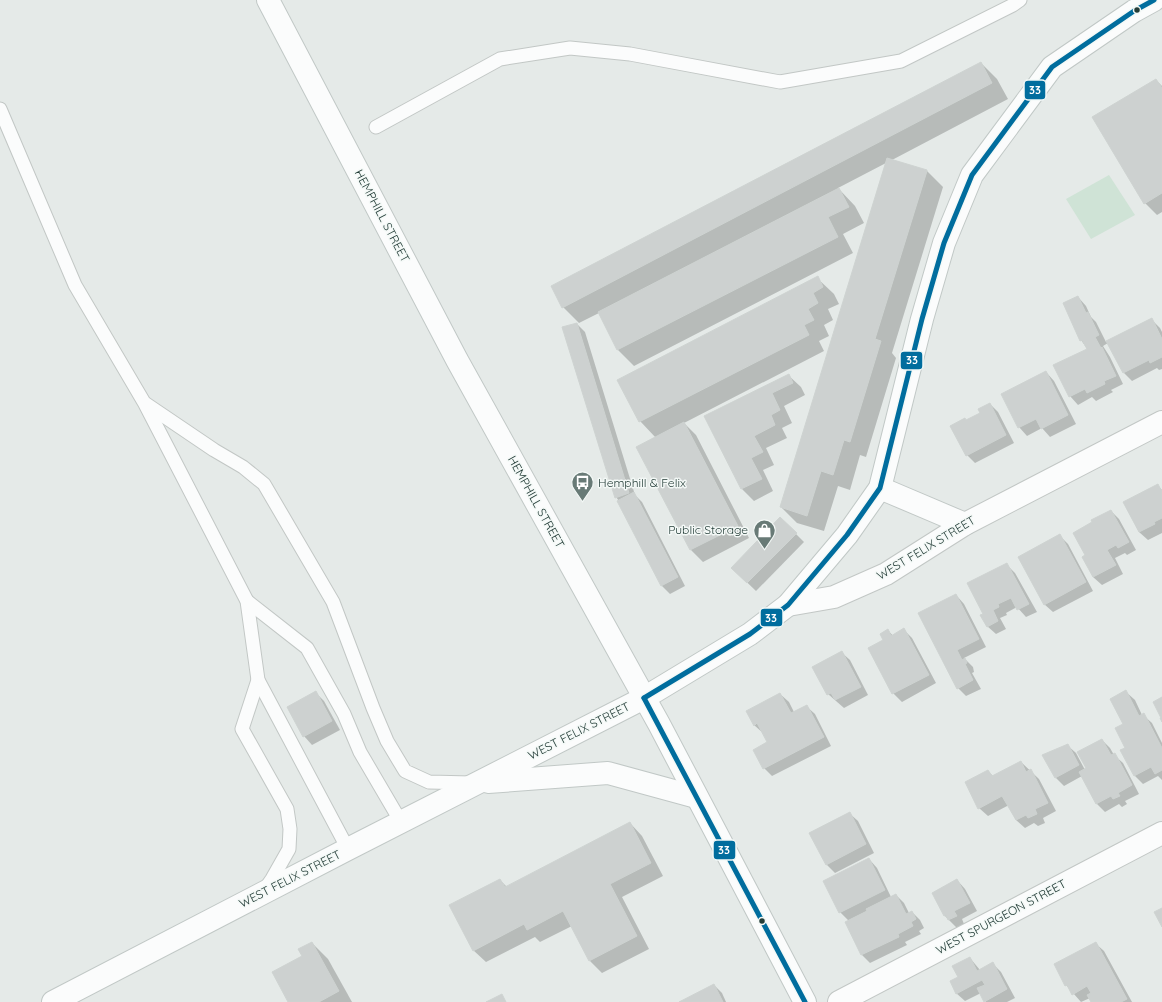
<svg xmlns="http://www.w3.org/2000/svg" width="1162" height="1002" viewBox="0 0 1162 1002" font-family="Quicksand,sans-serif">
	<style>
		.green { fill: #cfe3d6 }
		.shadow { fill: #0003 }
		.building { fill: #cdd1d0; stroke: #ced3d1 }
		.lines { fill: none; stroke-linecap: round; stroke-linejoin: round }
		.lane-casing { stroke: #c2c7c5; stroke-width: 15 }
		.street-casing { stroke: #c2c7c5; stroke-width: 24 }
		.secondary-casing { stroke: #c1c8c6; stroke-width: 24 }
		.lane { stroke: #fbfcfc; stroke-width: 13 }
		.street { stroke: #fbfcfc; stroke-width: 22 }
		.secondary { stroke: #fbfcfc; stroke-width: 22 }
		.bus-1-casing { stroke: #f4f9f7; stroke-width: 8 }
		.bus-1 { stroke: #006d9e; stroke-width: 5 }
		.bus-dot { fill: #243d38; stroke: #f4f9f7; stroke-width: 1.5 }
		.labels { text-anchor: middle; stroke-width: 3; stroke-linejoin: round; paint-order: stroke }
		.street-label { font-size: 12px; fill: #243d38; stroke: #f4f9f7 }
		.poi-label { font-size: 12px; fill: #243d38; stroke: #f4f9f7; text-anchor: start }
		.line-badge { stroke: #f4f9f7; stroke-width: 1.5 }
		.badge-label { font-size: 11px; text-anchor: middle; font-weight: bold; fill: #fff }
	</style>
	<rect width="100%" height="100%" fill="#e5eae8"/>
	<!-- green -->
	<polygon class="green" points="1109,175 1135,215 1091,239 1066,199"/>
	<!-- shadow -->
	<g class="shadow">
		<polygon points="981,63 997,79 1008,99 892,160 927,171 943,187 892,353 896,358 866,457 860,455 850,490 838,486 824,531 797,523 781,507 886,163 838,188 855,206 864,223 843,234 853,253 634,366 618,350 599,313 579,323 563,307"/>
		<polygon points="1156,80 1162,86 1162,212 1157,215 1145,203"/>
		<polygon points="817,278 834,294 839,304 828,309 833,320 824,325 829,336 819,341 824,351 684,423 696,435 749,538 703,562 691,550 638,447 656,438 640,421"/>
		<polygon points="1078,297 1086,306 1091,317 1096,322 1106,342 1151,319 1160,328 1162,332 1162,369 1159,370 1157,368 1132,381 1124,373 1108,343 1103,346 1110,357 1123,384 1111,390 1113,392 1096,401 1092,397 1078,405 1070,396 1088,350 1081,340"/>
		<polygon points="577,324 585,332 635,495 642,502 685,586 670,594 662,586 619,501 616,497"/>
		<polygon points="1046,372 1054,381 1076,424 1050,437 1042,428 1027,436 1019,427"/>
		<polygon points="788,375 801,387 805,395 784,406 792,423 782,428 787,438 766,448 774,465 763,470 773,491 754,501 742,489 705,417"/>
		<polygon points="990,404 998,412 1014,443 975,463 967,455 967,421 981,413"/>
		<polygon points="1158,486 1162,490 1162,533 1148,540 1139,532 1124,503"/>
		<polygon points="1111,511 1119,519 1136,550 1127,555 1125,553 1115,558 1123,574 1102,585 1093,577 1086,556 1093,522"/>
		<polygon points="780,518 804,542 756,591 732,568"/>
		<polygon points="1060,536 1068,544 1093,591 1053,612 1044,604"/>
		<polygon points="1006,564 1015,573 1037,612 1026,617 1017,607 1006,613 1007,615 1000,618 1006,629 996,634 987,626 984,614"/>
		<polygon points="956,595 964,604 986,647 964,658 973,667 974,672 972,673 981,689 966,696 958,688 919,614"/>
		<polygon points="888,630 893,636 904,630 912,638 936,683 902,702 893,693 884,640"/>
		<polygon points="841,652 850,660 868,695 844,708 828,694"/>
		<polygon points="1126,692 1135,700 1142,715 1143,715 1152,723 1162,743 1162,780 1158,776 1143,784 1135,776 1122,750 1126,748"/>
		<polygon points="316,693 324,701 340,730 312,745 304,736 288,708"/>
		<polygon points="780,694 789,702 794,712 806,706 815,714 831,746 772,776 764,768 769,742 763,733 754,725"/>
		<polygon points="1102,740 1110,748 1114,755 1123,763 1139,794 1125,801 1127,804 1122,807 1119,804 1105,812 1097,804 1082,776 1064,786 1056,778 1067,745 1076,753 1085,770 1087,768"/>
		<polygon points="1021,762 1039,779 1056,811 1043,818 1045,823 1038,826 1034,823 1025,828 1016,820 1009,805 988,816 979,808 988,771 993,776"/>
		<polygon points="849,813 858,821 874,853 835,873 827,865 810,833"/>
		<polygon points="630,823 642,836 663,876 622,897 649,949 602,973 590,961 572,926 540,942 535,937 486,962 473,950 500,880 507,887"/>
		<polygon points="869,859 877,868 891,897 896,895 904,903 909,913 912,912 920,920 924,928 919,931 921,934 905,942 907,945 870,963 862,955 847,923 849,921 840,912"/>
		<polygon points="957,880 965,889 977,911 962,919 964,924 957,928 945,916 933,893"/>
		<polygon points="312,943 328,959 352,1002 289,1002 303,956"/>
		<polygon points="1095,943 1104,951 1132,1002 1092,1002 1090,998 1081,1002 1066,985"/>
		<polygon points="970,958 980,970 993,964 1001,972 1015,998 1007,1002 986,1002 981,993 965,1001 956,993 959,977"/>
		<polygon points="714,985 722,993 726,1002 681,1002"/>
	</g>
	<!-- building -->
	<g class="building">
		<polygon points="981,62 992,83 562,308 551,286"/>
		<polygon points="1156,79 1162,88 1162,193 1144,204 1092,117"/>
		<polygon points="887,158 927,170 927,171 875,339 881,341 850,442 844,440 833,475 821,471 807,516 780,507"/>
		<polygon points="839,188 849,207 828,217 838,237 617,350 598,312"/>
		<polygon points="818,276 823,287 813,293 818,303 808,309 814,320 804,325 809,335 639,422 617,380"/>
		<polygon points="1078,296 1086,313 1088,312 1099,335 1095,337 1101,348 1102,347 1116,376 1104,381 1105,384 1087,393 1085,389 1069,397 1053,365 1087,349 1082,340 1080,341 1063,303"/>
		<polygon points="1152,318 1162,339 1162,357 1150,363 1149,360 1123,373 1106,341"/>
		<polygon points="577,323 629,493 615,498 562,327"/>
		<polygon points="1046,371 1068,415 1041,429 1036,419 1018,428 1001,394"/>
		<polygon points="789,374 793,383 772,393 780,410 771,415 775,425 754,436 763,452 751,458 762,479 741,489 704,416"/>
		<polygon points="990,403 1006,435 966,456 950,426 965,418 966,420 980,413 978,409"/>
		<polygon points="684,422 738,526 690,550 636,447"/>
		<polygon points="1158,484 1161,490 1162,489 1162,518 1154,522 1155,524 1139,532 1123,502"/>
		<polygon points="634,492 678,577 661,586 617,501"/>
		<polygon points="1111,510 1129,542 1118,548 1116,545 1107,550 1116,565 1093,577 1082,557 1085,555 1073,533 1092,522 1091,520"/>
		<polygon points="780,517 797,533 747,583 731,568"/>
		<polygon points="1060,534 1086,582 1044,605 1018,557"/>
		<polygon points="1007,563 1029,604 1017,610 1011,598 998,604 999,607 993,610 998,621 987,627 980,615 983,614 967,583"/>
		<polygon points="956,594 979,639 957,650 962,660 965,658 967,663 965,664 973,680 957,689 918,613"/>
		<polygon points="904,628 929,675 892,694 868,648 883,640 880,634 888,629 891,636"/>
		<polygon points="842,651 861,687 835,700 831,693 827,695 812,667"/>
		<polygon points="1126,690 1139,716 1144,713 1162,748 1162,770 1155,774 1151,767 1134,776 1120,750 1125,748 1115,728 1123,724 1110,699"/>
		<polygon points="316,691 332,721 303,737 287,707"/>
		<polygon points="780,693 791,713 807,705 824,737 763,769 753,750 767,742 757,723 754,726 746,711"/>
		<polygon points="1162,697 1162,722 1160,718 1161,718 1153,702"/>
		<polygon points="1102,739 1111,755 1115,753 1132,785 1118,793 1120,796 1113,799 1111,796 1096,804 1079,772 1086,768 1077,752"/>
		<polygon points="1068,744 1079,765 1055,778 1042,755"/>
		<polygon points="1021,761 1026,772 1031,769 1048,803 1035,809 1037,814 1028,818 1026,815 1016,820 1002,796 978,809 965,782 988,770 992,776"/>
		<polygon points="850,812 866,844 826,865 809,833"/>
		<polygon points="630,822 651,863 610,884 637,936 589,961 563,911 527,930 524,924 473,951 449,905 500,879 505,887"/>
		<polygon points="869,858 885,890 839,913 823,881"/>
		<polygon points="957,879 970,903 954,911 957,916 948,920 946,915 944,916 932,893"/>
		<polygon points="896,894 906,914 912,911 916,919 911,922 913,926 898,934 899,937 861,955 845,922 867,911 866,909"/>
		<polygon points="1162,908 1162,927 1154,912"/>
		<polygon points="312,942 339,991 319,1002 288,1002 272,972 302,956 298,949"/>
		<polygon points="1096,942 1127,999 1121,1002 1091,1002 1087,995 1091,993 1087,986 1072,995 1067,985 1065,986 1054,964"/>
		<polygon points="970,957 977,971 993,962 1007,989 984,1002 977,988 985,985 982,980 956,994 950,981 958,977 952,966"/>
		<polygon points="714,984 723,1002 679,1002"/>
		<polygon points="502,994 506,1002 486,1002"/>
	</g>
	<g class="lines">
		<defs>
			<g id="lane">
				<polyline points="0,109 75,285 145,404 247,601 258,680 348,849"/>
				<polyline points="376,127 500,59 570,48 630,54 780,82 901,61 1013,5 1020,0"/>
				<polyline points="146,404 214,450 243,467 264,484 333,602 373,708 387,741 405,771 429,782 471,783"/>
				<polyline points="247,601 307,648 344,714 360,752 401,822"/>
				<polyline points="258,680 242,729 287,809 290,829 289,849 272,879 265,889"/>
			</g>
			<g id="street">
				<polyline points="788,605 834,597 886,574 965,524 1162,422"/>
				<polyline points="839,1002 1162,833"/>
			</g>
			<g id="secondary">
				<polyline points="268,0 457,360 659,724 805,1002"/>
				<polyline points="880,488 965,524"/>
				<polyline points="488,782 608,773 696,797"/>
				<polyline points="53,1002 348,849 644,698 750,634 788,605 847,535 880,488 922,319 944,243 972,175 1052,67 1134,11 1154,0"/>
			</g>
		</defs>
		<!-- lane casing -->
		<use href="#lane" class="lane-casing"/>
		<!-- street casing -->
		<use href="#street" class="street-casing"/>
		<!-- secondary casing -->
		<use href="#secondary" class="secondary-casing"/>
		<!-- lane -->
		<use href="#lane" class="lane"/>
		<!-- street -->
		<use href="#street" class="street"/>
		<!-- secondary -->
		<use href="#secondary" class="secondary"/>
		<defs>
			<g id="bus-1">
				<polyline points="644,698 750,634 788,605 847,535 880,488 922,319 944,243 972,175 1052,67 1134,11 1154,0"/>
				<polyline points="644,698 805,1002"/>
			</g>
		</defs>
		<!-- bus-1 casing -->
		<use href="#bus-1" class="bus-1-casing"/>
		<!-- bus-1 -->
		<use href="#bus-1" class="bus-1"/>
	</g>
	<!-- icons -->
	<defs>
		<symbol id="bus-pin" viewBox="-11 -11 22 30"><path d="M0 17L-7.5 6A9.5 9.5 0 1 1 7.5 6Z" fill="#687a76" stroke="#f4f9f7"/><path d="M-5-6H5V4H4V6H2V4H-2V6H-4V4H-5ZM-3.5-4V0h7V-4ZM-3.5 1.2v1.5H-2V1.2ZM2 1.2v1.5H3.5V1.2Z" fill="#fff"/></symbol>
		<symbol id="shop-pin" viewBox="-11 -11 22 30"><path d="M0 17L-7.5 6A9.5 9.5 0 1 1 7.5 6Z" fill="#687a76" stroke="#f4f9f7"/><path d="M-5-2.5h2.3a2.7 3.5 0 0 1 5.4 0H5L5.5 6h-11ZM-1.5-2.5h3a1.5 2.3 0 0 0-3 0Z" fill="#fff"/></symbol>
	</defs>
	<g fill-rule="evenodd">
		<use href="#bus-pin" x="570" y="470" width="25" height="34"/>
		<use href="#shop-pin" x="752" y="518" width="25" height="34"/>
	</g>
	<!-- markers -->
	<g class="bus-dot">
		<circle cx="1137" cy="10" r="3.5"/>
		<circle cx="762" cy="921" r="3.5"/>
	</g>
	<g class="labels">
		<!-- street labels -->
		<g class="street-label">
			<text transform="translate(382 216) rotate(62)" y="4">HEMPHILL STREET</text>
			<text transform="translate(536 502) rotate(61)" y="4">HEMPHILL STREET</text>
			<text transform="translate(926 548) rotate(-31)" y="4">WEST FELIX STREET</text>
			<text transform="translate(579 731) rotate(-27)" y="4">WEST FELIX STREET</text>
			<text transform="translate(290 879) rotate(-27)" y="4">WEST FELIX STREET</text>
			<text transform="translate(1001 917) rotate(-28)" y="4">WEST SPURGEON STREET</text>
		</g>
		<!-- poi labels -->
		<g class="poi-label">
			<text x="598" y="487">Hemphill &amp; Felix</text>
			<text x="748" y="534" text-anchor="end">Public Storage</text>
		</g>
	</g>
	<g class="line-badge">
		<rect x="1024" y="80" width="22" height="20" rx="4" fill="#006d9e"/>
		<rect x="900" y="351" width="23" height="19" rx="4" fill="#006d9e"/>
		<rect x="760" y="608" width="23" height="19" rx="4" fill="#006d9e"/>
		<rect x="713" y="840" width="23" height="20" rx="4" fill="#006d9e"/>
	</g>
	<g class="badge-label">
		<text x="1035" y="94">33</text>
		<text x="912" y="364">33</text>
		<text x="771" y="622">33</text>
		<text x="724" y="854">33</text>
	</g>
</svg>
